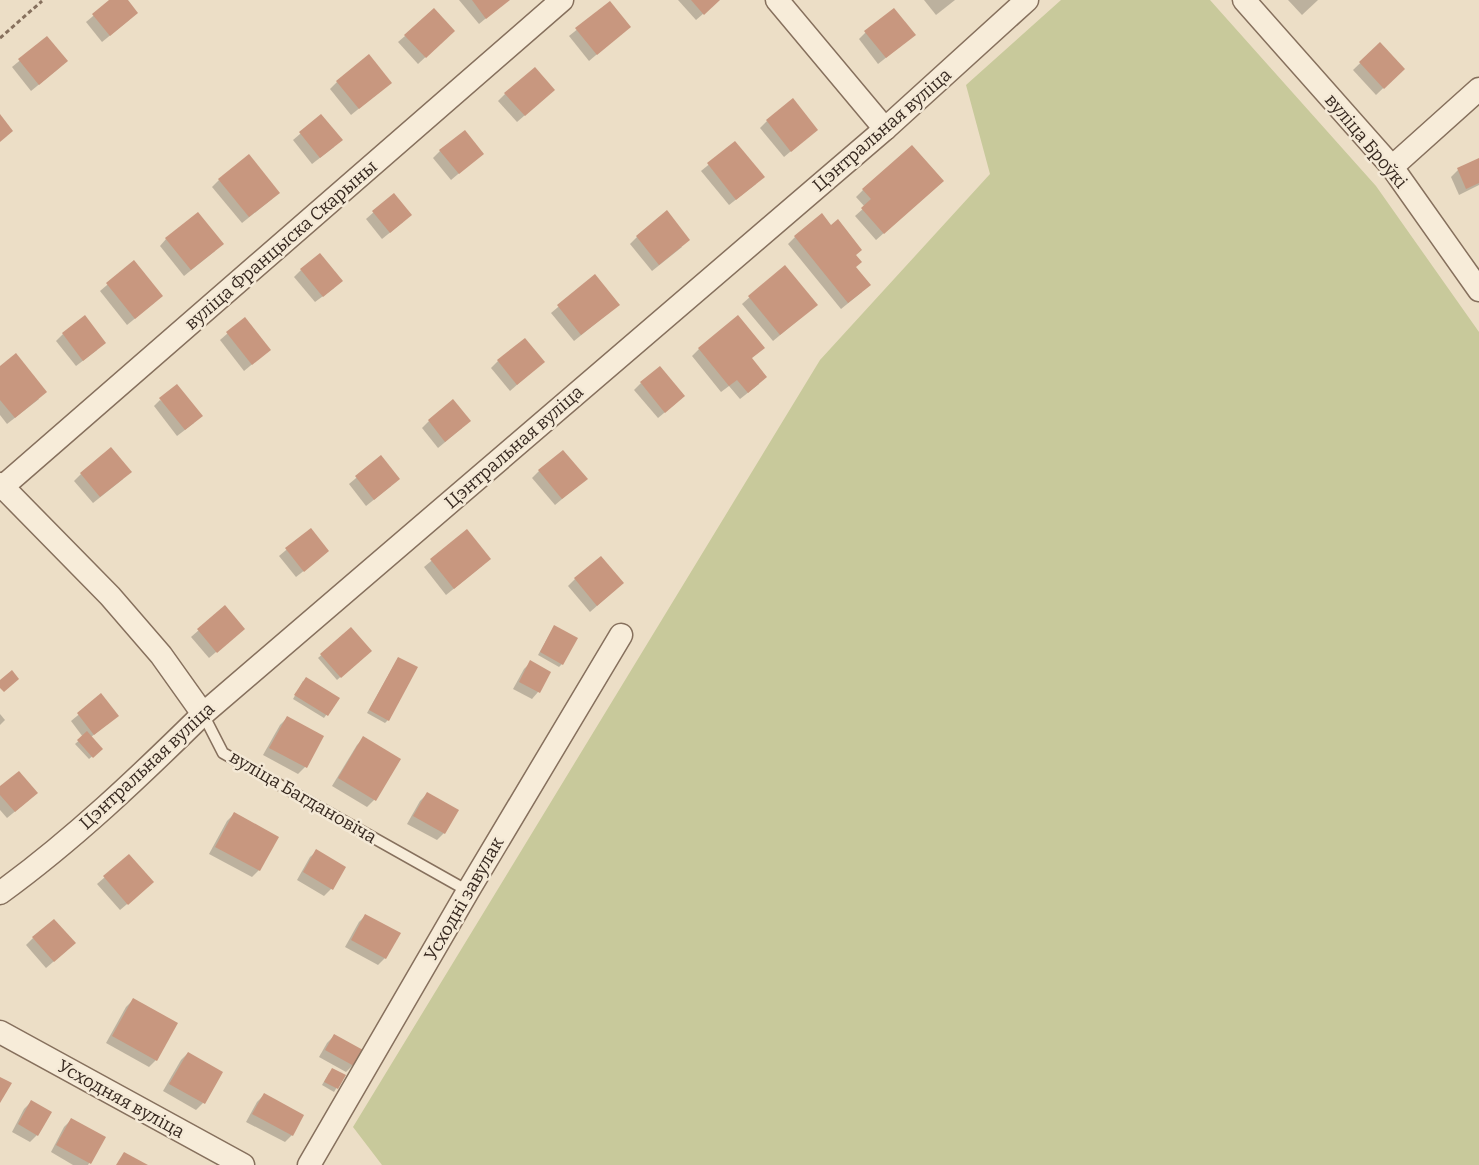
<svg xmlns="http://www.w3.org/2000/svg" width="1479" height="1165" viewBox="0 0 1479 1165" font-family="Bitter,serif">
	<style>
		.green { fill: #c8c99b }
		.shadow { fill: #0003 }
		.building { fill: #c8977f }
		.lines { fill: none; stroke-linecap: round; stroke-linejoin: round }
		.lane-casing { stroke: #86705d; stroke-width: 13 }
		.street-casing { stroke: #86705d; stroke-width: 25 }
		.path { stroke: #86705d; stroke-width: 3; stroke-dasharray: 4.5 3; stroke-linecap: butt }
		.lane { stroke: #f7ecd9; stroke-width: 10 }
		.street { stroke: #f7ecd9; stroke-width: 22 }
		.labels { text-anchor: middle; stroke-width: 5; stroke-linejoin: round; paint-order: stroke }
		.street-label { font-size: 18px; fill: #372920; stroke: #f4e9d6 }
	</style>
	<rect width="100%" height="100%" fill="#ecdec6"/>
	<!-- green -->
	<polygon class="green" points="1061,0 1210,0 1376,186 1479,332 1479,1165 382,1165 353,1127 820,360 990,174 966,85"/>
	<!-- shadow -->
	<g class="shadow">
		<polygon points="112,0 126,0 129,20 102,42 86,22"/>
		<polygon points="459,0 508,0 479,24"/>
		<polygon points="678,0 719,0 696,20"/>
		<polygon points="924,0 955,0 936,15"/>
		<polygon points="1288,0 1318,0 1302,15"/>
		<polygon points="610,3 629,27 589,61 569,36"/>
		<polygon points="866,32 907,41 878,64 859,39"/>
		<polygon points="405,36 446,38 418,64 398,42"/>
		<polygon points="47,38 59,68 31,91 12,67"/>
		<polygon points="1380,44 1403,69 1376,95 1353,70"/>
		<polygon points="337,82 383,89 351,115 330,89"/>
		<polygon points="505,94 546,97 517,122 498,101"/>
		<polygon points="321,116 334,147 312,164 293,140"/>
		<polygon points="767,121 809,136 784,157 760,128"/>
		<polygon points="735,143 756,184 729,205 701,171"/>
		<polygon points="440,151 482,154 451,180 433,158"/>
		<polygon points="1479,160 1479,185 1459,195 1451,177 1458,170"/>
		<polygon points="219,180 272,199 242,223 212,187"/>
		<polygon points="935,188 876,240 855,216 865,207 856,197 863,190"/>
		<polygon points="393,195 403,222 382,239 366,219"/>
		<polygon points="637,237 682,247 652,271 630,244"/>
		<polygon points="795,237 855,255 855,267 862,292 841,309 788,244"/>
		<polygon points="166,239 215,251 184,276 160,246"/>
		<polygon points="134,262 154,303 127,325 100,291"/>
		<polygon points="784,267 809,311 773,341 742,304"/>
		<polygon points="301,270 334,288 315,302 294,277"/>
		<polygon points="595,276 611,311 574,341 551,313"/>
		<polygon points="244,319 262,356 244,371 220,340"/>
		<polygon points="63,334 97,350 76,366 56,341"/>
		<polygon points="699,349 751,359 759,384 740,399 729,386 721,392 692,356"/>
		<polygon points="498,361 543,362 510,391 491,368"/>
		<polygon points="0,368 39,399 7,424 0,415"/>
		<polygon points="641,383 676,403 658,418 634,390"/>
		<polygon points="160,400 194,423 177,436 154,406"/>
		<polygon points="429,421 462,428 438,448 422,428"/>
		<polygon points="381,457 391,486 366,506 349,484"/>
		<polygon points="539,471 586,479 555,505 532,478"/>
		<polygon points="81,474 123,479 93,503 74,481"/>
		<polygon points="310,530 320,558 296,577 279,556"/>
		<polygon points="467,531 482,566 446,595 424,567"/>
		<polygon points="575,579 615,590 590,612 568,586"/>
		<polygon points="225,607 236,635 209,658 191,637"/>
		<polygon points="351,629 370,651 337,680 318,658"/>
		<polygon points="552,630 562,664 559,667 538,655"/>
		<polygon points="398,658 388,720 385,723 367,713"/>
		<polygon points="531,662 549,672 538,692 532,699 513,689 524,669"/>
		<polygon points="303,681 338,698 324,718 293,699"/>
		<polygon points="101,696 110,722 91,737 101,749 89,759 75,744 83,737 71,721"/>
		<polygon points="0,714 5,720 0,725"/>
		<polygon points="287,718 322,737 305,767 298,774 263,755 280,725"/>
		<polygon points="364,738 399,760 374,800 367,807 332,786 357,745"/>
		<polygon points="0,788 29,800 7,818 0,810"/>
		<polygon points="427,794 444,833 437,840 407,824 420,801"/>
		<polygon points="234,814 259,870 252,877 209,854 227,821"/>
		<polygon points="317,851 344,867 331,889 324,896 297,880 310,857"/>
		<polygon points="129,856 145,889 120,910 97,884"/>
		<polygon points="366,915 385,958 378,965 345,947 359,922"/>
		<polygon points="33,938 67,950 46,968 26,945"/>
		<polygon points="133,1000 156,1060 149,1067 106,1043 126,1007"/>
		<polygon points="334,1036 353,1065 346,1072 319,1057 327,1043"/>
		<polygon points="188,1053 203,1103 196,1110 163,1091 181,1060"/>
		<polygon points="329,1073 344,1076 334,1092 322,1085"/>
		<polygon points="264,1095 302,1116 292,1135 285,1142 246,1122 257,1102"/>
		<polygon points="31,1102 37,1135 30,1142 12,1132 24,1109"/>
		<polygon points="71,1120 104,1138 88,1165 73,1165 51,1152 64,1127"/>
	</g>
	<!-- building -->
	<g class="building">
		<polygon points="109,0 128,0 138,13 110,36 92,14"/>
		<polygon points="472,0 510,0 486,19"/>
		<polygon points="691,0 720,0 704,15"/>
		<polygon points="610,1 631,27 597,55 575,28"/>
		<polygon points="434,8 455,31 426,58 404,35"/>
		<polygon points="894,8 916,35 886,58 864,31"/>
		<polygon points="47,36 68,61 39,85 18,59"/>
		<polygon points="1380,42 1405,69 1384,89 1359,62"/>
		<polygon points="369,54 392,83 359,109 336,81"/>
		<polygon points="535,67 555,90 525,116 504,93"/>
		<polygon points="793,98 818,130 791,152 766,120"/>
		<polygon points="0,114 13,131 0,142"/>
		<polygon points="321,114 343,140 320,158 299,132"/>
		<polygon points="465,130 484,154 459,174 439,150"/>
		<polygon points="735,141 765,177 736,200 707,163"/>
		<polygon points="912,145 944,181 884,234 861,208 871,199 862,189"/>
		<polygon points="249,154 280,193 249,217 218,179"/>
		<polygon points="1479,158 1479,183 1466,189 1457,168"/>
		<polygon points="394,193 412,215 390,233 372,211"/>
		<polygon points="667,210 690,240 659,265 636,236"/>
		<polygon points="198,212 224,244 191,270 165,238"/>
		<polygon points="822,213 831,225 838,219 862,250 856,255 862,262 856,267 871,285 848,303 794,236"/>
		<polygon points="320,253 343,281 323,297 300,269"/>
		<polygon points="134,260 163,296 135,319 106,283"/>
		<polygon points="785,265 818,305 780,335 748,296"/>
		<polygon points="595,274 620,305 581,335 557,305"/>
		<polygon points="85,315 106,343 83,361 62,333"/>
		<polygon points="738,315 765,348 752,358 767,377 748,393 737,380 729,386 698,348"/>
		<polygon points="245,317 271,350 252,365 226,332"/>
		<polygon points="525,338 545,362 517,385 497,360"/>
		<polygon points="16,353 47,392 15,418 0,400 0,366"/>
		<polygon points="660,366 685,396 665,413 640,382"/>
		<polygon points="177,384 203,416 185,430 159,398"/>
		<polygon points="453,399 471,421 445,442 428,420"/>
		<polygon points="111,447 132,472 100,497 80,473"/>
		<polygon points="563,450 588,479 562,499 538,470"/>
		<polygon points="381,455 400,479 374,500 355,476"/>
		<polygon points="311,528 329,551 304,572 285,548"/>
		<polygon points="467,529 491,559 454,589 430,559"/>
		<polygon points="601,556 624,583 597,606 574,578"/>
		<polygon points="225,605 245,629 217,653 197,629"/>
		<polygon points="554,625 578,638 563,665 540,652"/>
		<polygon points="351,627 372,651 341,678 320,654"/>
		<polygon points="398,657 418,667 389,721 369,710"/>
		<polygon points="530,660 551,672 540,693 519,682"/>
		<polygon points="12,670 19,679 4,692 0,688 0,680"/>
		<polygon points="306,677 340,698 328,716 294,695"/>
		<polygon points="101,693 119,716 94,735 77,713"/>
		<polygon points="287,716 324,736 307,768 269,748"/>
		<polygon points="87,731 103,749 93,758 77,740"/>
		<polygon points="363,736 401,759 376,801 338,778"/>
		<polygon points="19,771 38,793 15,812 0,795 0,786"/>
		<polygon points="427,792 459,810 445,834 413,816"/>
		<polygon points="234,812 279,837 260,871 215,847"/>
		<polygon points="316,849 346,867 333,890 303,872"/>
		<polygon points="129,854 154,882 128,905 103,876"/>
		<polygon points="365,914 401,933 386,959 351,940"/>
		<polygon points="54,919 76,943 54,962 32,937"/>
		<polygon points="133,998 178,1023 157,1061 112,1036"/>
		<polygon points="334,1034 363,1050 354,1066 325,1050"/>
		<polygon points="188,1052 223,1072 205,1104 169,1084"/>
		<polygon points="332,1068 346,1075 338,1089 324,1082"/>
		<polygon points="0,1077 12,1083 0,1103"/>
		<polygon points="264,1093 304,1115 293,1136 252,1114"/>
		<polygon points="31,1100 52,1112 38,1136 18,1124"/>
		<polygon points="71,1118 106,1137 91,1164 56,1145"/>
		<polygon points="124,1152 148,1165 116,1165"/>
	</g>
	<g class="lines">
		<defs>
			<polyline id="lane" points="203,714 223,753 468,891"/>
			<g id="street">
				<polyline points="777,0 885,129"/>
				<polyline points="1244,0 1392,167 1479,290"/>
				<polyline points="1392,167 1479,89"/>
				<polyline points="0,484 110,596 161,655 203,714"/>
				<polyline points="0,489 562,0"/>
				<path d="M 0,893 C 73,840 139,777 203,714 L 885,129 L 1027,0"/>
				<polyline points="0,1032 243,1165"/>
				<polyline points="309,1165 468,891 621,635"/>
			</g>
		</defs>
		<!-- lane casing -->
		<use href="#lane" class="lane-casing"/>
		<!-- street casing -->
		<use href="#street" class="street-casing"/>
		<!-- path -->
		<polyline class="path" points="0,38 42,1"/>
		<!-- lane -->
		<use href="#lane" class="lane"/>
		<!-- street -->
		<use href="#street" class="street"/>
	</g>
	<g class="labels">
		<!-- street labels -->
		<g class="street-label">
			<text transform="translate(882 130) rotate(-41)" y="6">Цэнтральная вуліца</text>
			<text transform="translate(1366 141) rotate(50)" y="6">вуліца Броўкі</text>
			<text transform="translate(281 245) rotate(-41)" y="6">вуліца Францыска Скарыны</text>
			<text transform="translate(514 447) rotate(-41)" y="6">Цэнтральная вуліца</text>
			<text transform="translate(147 766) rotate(-43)" y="6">Цэнтральная вуліца</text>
			<text transform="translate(303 797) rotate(30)" y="6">вуліца Багдановіча</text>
			<text transform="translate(464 899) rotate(-60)" y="6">Усходні завулак</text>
			<text transform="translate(121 1099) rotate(29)" y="6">Усходняя вуліца</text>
		</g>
	</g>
</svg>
